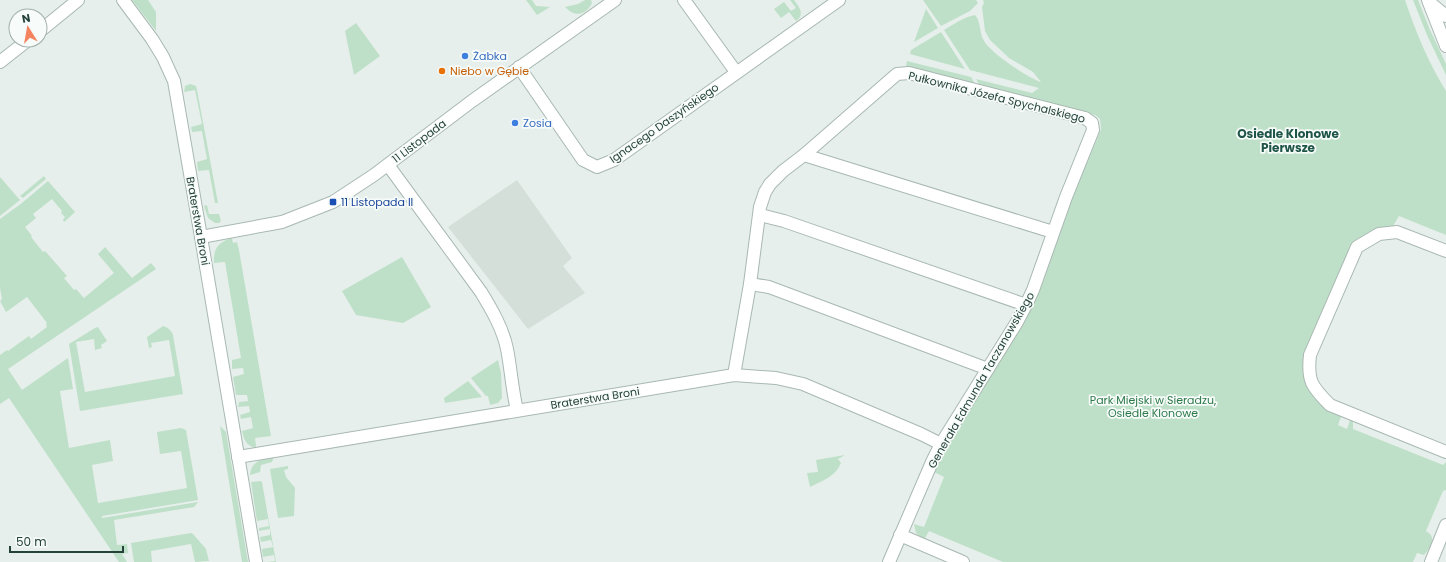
<svg xmlns="http://www.w3.org/2000/svg" width="1446" height="562" viewBox="0 0 1446 562" font-family="Poppins,sans-serif">
	<style>
		.built { fill: #d4dfda }
		.green { fill: #bfe0c8 }
		.lines { fill: none; stroke-linecap: round; stroke-linejoin: round }
		.minor-casing { stroke: #a8b8b2; stroke-width: 14 }
		.tertiary-casing { stroke: #a8b8b2; stroke-width: 14 }
		.minor { stroke: #fff; stroke-width: 12 }
		.tertiary { stroke: #fff; stroke-width: 12 }
		.shop-dot { fill: #3f7fe0; stroke: #f7fbf9; stroke-width: 1.5 }
		.food-dot { fill: #e8710a; stroke: #f7fbf9; stroke-width: 1.5 }
		.transit-dot { fill: #1a4fb4; stroke: #f7fbf9; stroke-width: 1.5 }
		.labels { text-anchor: middle; stroke-width: 3.5; stroke-linejoin: round; paint-order: stroke }
		.shop-label { font-size: 11px; fill: #366cbe; stroke: #f7fbf9; text-anchor: start }
		.food-label { font-size: 11px; fill: #c56008; stroke: #f7fbf9; text-anchor: start }
		.street-label { font-size: 11px; fill: #24423a; stroke: #f7fbf9 }
		.transit-label { font-size: 11px; fill: #164399; stroke: #f7fbf9; text-anchor: start }
		.park-label { font-size: 11px; fill: #2d7a4b; stroke: #f7fbf9 }
		.neighbourhood-label { font-size: 12px; font-weight: bold; fill: #1f5548; stroke: #f7fbf9 }
	</style>
	<rect width="100%" height="100%" fill="#e6efeb"/>
	<!-- built -->
	<polygon class="built" points="517,180 572,258 563,266 585,293 528,329 448,227"/>
	<!-- green -->
	<g class="green">
		<polygon points="132,0 148,0 156,12 156,31"/>
		<polygon points="526,0 532,0 536,6 550,7 537,15"/>
		<path d="M 585,0 L 591,0 L 592,3 C 586,15 575,18 565,7 L 578,4 Z"/>
		<path d="M 790,0 L 794,0 C 800,8 805,15 796,21 L 789,12 L 781,18 L 774,9 L 784,2 L 791,11 L 796,8 Z"/>
		<polygon points="923,0 976,0 978,3 970,11 941,26"/>
		<path d="M 983,0 L 1405,0 C 1416,32 1428,62 1446,91 L 1446,235 L 1399,216 L 1393,226 L 1371,231 L 1355,240 L 1349,251 L 1304,358 C 1305,385 1314,406 1342,414 L 1338,425 L 1347,429 L 1351,417 L 1353,421 L 1353,429 L 1443,465 L 1446,462 L 1446,490 L 1443,491 L 1426,531 L 1431,535 L 1433,541 L 1431,546 L 1424,555 L 1417,553 L 1413,562 L 1003,562 L 929,531 L 924,540 L 916,533 L 914,524 L 924,527 L 944,477 L 934,472 C 962,417 999,367 1029,313 C 1045,284 1053,250 1064,219 C 1075,188 1089,159 1101,129 L 1100,119 L 1095,115 L 980,86 L 976,79 L 1032,93 L 1039,88 L 970,70 L 944,30 C 954,24 964,17 975,15 C 981,21 979,33 984,41 C 992,54 1027,77 1041,82 L 1033,72 L 1009,58 L 990,40 L 985,31 L 982,7 L 984,3 Z"/>
		<polygon points="1413,0 1418,0 1430,30 1446,64 1446,75 1427,35"/>
		<polygon points="926,9 938,28 914,42"/>
		<polygon points="356,23 380,56 354,75 345,31"/>
		<polygon points="941,32 965,69 910,54 911,50"/>
		<polygon points="907,61 971,77 975,84 906,67"/>
		<polygon points="190,84 196,86 197,90 218,203 215,203 209,170 198,171 197,162 207,159 202,131 192,132 191,127 202,124 195,90 184,92 185,86"/>
		<polygon points="44,176 46,179 23,198 20,196"/>
		<polygon points="0,177 20,200 0,216"/>
		<polygon points="48,181 75,212 64,222 63,220 65,217 61,213 62,211 52,199 33,214 36,218 25,227 32,236 31,237 43,252 45,251 67,276 64,278 74,290 76,289 84,298 114,273 98,254 105,247 132,278 151,263 156,269 8,369 22,390 68,358 73,389 60,391 69,448 110,440 113,461 92,465 98,503 187,488 181,451 160,454 157,432 181,428 186,430 198,500 102,516 102,518 198,502 194,507 114,520 117,545 127,544 128,553 122,554 127,562 119,562 9,398 0,404 0,355 7,350 8,351 29,336 31,339 47,327 46,324 47,323 27,297 6,312 0,301 2,299 0,288 0,219 22,203"/>
		<polygon points="207,205 209,214 219,214 221,221 219,223 215,223 208,218 204,206"/>
		<path d="M 232,238 L 233,243 L 237,242 L 239,250 L 271,436 L 255,438 L 256,446 L 255,448 C 246,445 244,440 242,431 L 253,428 L 251,417 L 241,419 L 240,415 L 250,412 L 249,406 L 238,407 L 239,402 L 248,401 L 247,395 L 236,395 L 233,377 L 244,374 L 243,368 L 232,369 L 232,360 L 241,358 L 225,262 L 214,263 C 213,249 218,242 232,238 Z"/>
		<polygon points="402,257 431,307 403,323 356,315 342,291"/>
		<path d="M 163,326 C 169,328 171,330 173,335 L 183,394 L 80,411 L 69,344 L 95,328 L 98,327 L 107,341 L 101,345 L 102,348 L 95,350 L 94,339 L 76,342 L 85,392 L 175,376 L 169,340 L 151,343 L 152,347 L 149,348 L 147,337 Z"/>
		<polygon points="498,360 501,373 502,398 498,403 490,405 488,396 486,396 471,378"/>
		<polygon points="468,381 482,397 445,403 444,398"/>
		<polygon points="220,426 226,432 248,562 242,562"/>
		<path d="M 845,455 L 838,459 L 841,463 C 836,476 822,481 810,487 L 807,473 L 818,472 L 816,460 Z"/>
		<path d="M 274,457 L 272,462 L 261,465 L 260,472 L 250,475 C 251,461 262,459 274,457 Z"/>
		<polygon points="288,466 288,469 284,470 286,477 295,488 294,516 278,518 270,469"/>
		<polygon points="260,481 262,482 276,562 267,562 275,561 274,555 263,557 262,549 273,547 271,540 261,542 260,537 270,535 270,529 259,531 259,528 269,526 268,519 257,521 251,482"/>
		<polygon points="191,533 193,534 206,549 209,561 195,562 191,544 151,551 152,562 134,562 131,543"/>
	</g>
	<g class="lines">
		<defs>
			<g id="minor">
				<polyline points="123,0 152,39 163,57 174,81 201,237 256,562"/>
				<polyline points="684,0 736,72"/>
				<polyline points="40,31 78,0"/>
				<polyline points="0,62 28,40"/>
				<polyline points="519,67 583,160 597,167 614,160 839,0"/>
				<polyline points="804,155 1053,232"/>
				<path d="M 388,165 L 481,292 C 492,310 503,329 507,349 C 511,369 512,390 517,410"/>
				<polyline points="760,215 784,221 1026,305"/>
				<polyline points="201,237 282,222 333,202 374,175 472,101 615,0"/>
				<path d="M 1446,251 L 1397,232 L 1379,234 L 1357,247 L 1310,355 C 1307,381 1312,387 1330,405 L 1446,452"/>
				<polyline points="750,284 769,287 988,369"/>
				<polyline points="734,375 750,284 760,207 765,192 770,184 783,171 804,155 897,74 909,73 1085,118 1092,123 1093,130 1066,197 1033,290 1026,305 1017,322 941,444 932,462 889,562"/>
				<polyline points="238,457 734,375 776,378 803,384 921,434 941,444"/>
				<polyline points="900,535 963,562"/>
				<polyline points="1431,562 1446,525"/>
			</g>
			<g id="tertiary">
				<polyline points="1428,0 1446,46"/>
				<polyline points="1429,2 1446,16"/>
			</g>
		</defs>
		<!-- minor casing -->
		<use href="#minor" class="minor-casing"/>
		<!-- tertiary casing -->
		<use href="#tertiary" class="tertiary-casing"/>
		<!-- minor -->
		<use href="#minor" class="minor"/>
		<!-- tertiary -->
		<use href="#tertiary" class="tertiary"/>
	</g>
	<!-- markers -->
	<g class="shop-dot">
		<circle cx="465" cy="56" r="4"/>
		<circle cx="515" cy="123" r="4"/>
	</g>
	<circle class="food-dot" cx="442" cy="71" r="4"/>
	<rect class="transit-dot" x="329" y="198" width="8" height="8" rx="2"/>
	<g class="labels">
		<!-- shop labels -->
		<g class="shop-label">
			<text x="473" y="60">Żabka</text>
			<text x="523" y="127">Zosia</text>
		</g>
		<!-- food labels -->
		<g class="food-label">
			<text x="450" y="75">Niebo w Gębie</text>
		</g>
		<!-- street labels -->
		<g class="street-label">
			<text transform="translate(997 97) rotate(14)" y="4">Pułkownika Józefa Spychalskiego</text>
			<text transform="translate(664 123) rotate(-35)" y="4">Ignacego Daszyńskiego</text>
			<text transform="translate(419 141) rotate(-37)" y="4">11 Listopada</text>
			<text transform="translate(198 221) rotate(80)" y="4">Braterstwa Broni</text>
			<text transform="translate(981 380) rotate(-60)" y="4">Generała Edmunda Taczanowskiego</text>
			<text transform="translate(595 398) rotate(-9)" y="4">Braterstwa Broni</text>
		</g>
		<!-- transit labels -->
		<g class="transit-label">
			<text x="341" y="206">11 Listopada II</text>
		</g>
		<!-- park labels -->
		<g class="park-label">
			<text x="1153" y="404">Park Miejski w Sieradzu,<tspan x="1153" dy="13">Osiedle Klonowe</tspan></text>
		</g>
		<!-- neighbourhood labels -->
		<g class="neighbourhood-label">
			<text x="1288" y="138">Osiedle Klonowe<tspan x="1288" dy="14">Pierwsze</tspan></text>
		</g>
	</g>
	<!-- north arrow -->
	<g transform="translate(28 28) rotate(349)"><circle r="19" fill="#f7fbf9" stroke="#a3b1ad"/>
	<path d="M0-3L7 15L0 10L-7 15Z" fill="#f4845f"/>
	<text y="-6" font-size="11" font-weight="bold" text-anchor="middle" fill="#24423a">N</text>
	</g>
	<!-- scale -->
	<path d="M10 546v6h113v-6" fill="none" stroke="#24423a" stroke-width="2"/>
	<text x="16" y="546" font-size="12" fill="#24423a" stroke="#f7fbf9" stroke-width="3" paint-order="stroke">50 m</text>
</svg>
